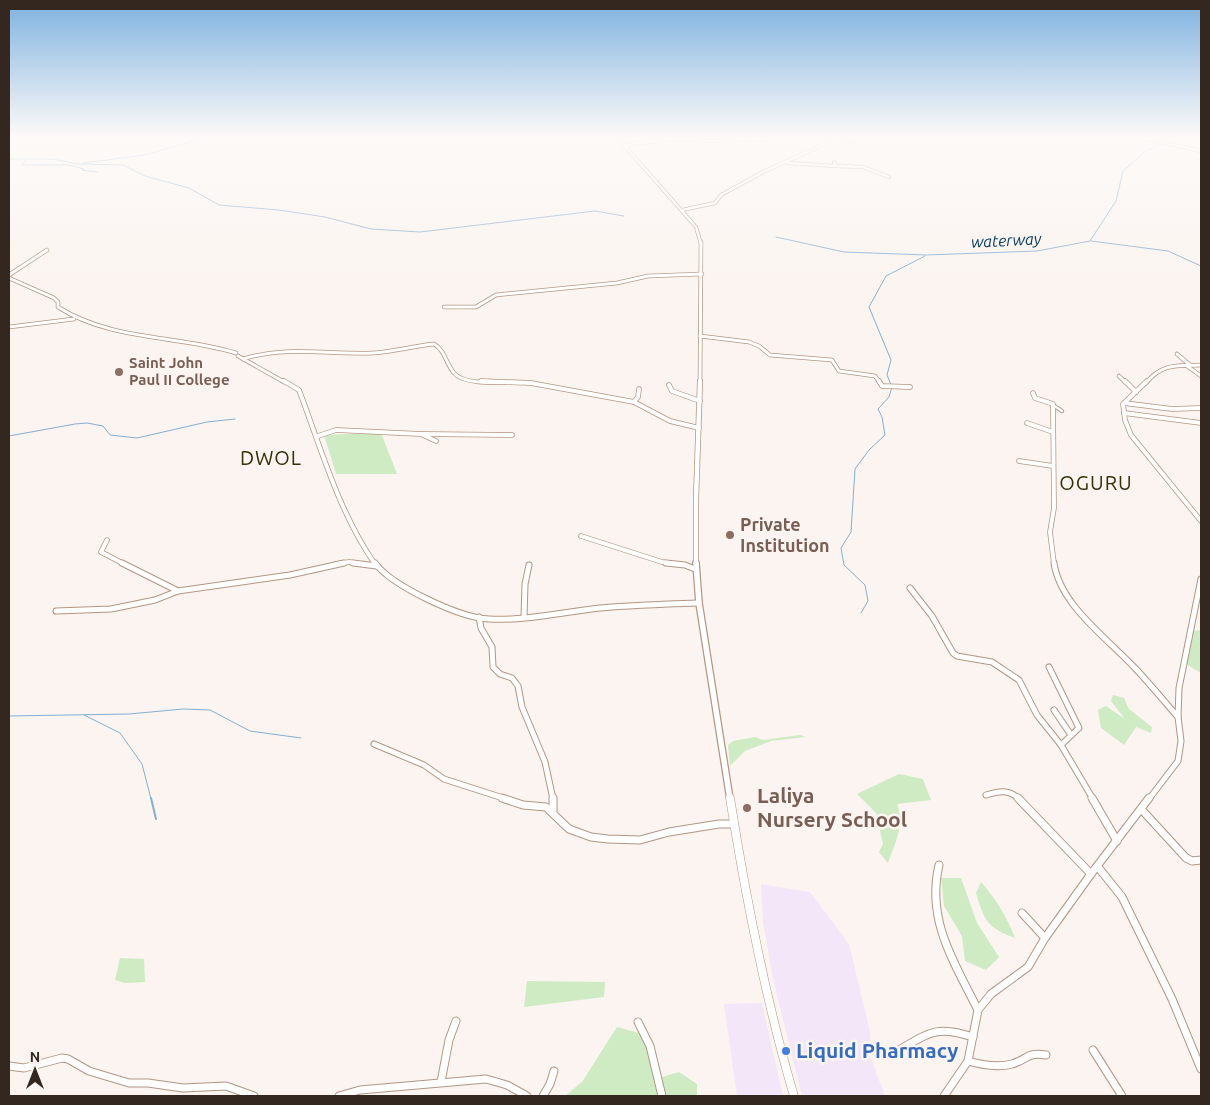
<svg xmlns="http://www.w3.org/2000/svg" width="1210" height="1105" viewBox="0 0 1210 1105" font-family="Ubuntu,sans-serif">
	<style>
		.commercial { fill: #f4e6f9 }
		.green { fill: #cfebc3 }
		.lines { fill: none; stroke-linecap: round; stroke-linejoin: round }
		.stream-far1 { stroke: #83afd3; stroke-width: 1 }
		.stream { stroke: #83afd3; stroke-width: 2 }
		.pedestrian-casing { stroke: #b49683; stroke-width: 4.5 }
		.minor-far4-casing { stroke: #b49683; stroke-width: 4 }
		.minor-far3-casing { stroke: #b49683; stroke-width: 4.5 }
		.minor-far2-casing { stroke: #b49683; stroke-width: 5.5 }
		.minor-far1-casing { stroke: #b49683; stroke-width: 7 }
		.minor-casing { stroke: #b49683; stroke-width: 9 }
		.tertiary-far4-casing { stroke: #b49683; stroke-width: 4 }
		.tertiary-far3-casing { stroke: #b49683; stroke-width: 4.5 }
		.tertiary-far2-casing { stroke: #b49683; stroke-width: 6 }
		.tertiary-far1-casing { stroke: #b49683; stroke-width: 8 }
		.tertiary-casing { stroke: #b49683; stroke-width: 9 }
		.pedestrian { stroke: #fff; stroke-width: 2.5 }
		.minor-far4 { stroke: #fff; stroke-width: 2.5 }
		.minor-far3 { stroke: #fff; stroke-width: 3 }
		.minor-far2 { stroke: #fff; stroke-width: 4 }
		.minor-far1 { stroke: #fff; stroke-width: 5 }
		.minor { stroke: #fff; stroke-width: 7 }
		.tertiary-far4 { stroke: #fff; stroke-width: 2.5 }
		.tertiary-far3 { stroke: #fff; stroke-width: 3 }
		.tertiary-far2 { stroke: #fff; stroke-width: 4.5 }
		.tertiary-far1 { stroke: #fff; stroke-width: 5.5 }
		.tertiary { stroke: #fff; stroke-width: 8 }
		.education-dot { fill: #8d6e63; stroke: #fbf4f0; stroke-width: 2 }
		.shop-dot { fill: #3f7fe0; stroke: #fbf4f0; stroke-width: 2 }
		.labels { text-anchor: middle; stroke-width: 5; stroke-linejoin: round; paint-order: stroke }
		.far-education-label { font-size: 15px; font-weight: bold; fill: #785e54; stroke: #fbf4f0; text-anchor: start }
		.far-water-label { font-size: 16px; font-style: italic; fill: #0d4165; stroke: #fbf4f0 }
		.education-label { font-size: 18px; font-weight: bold; fill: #785e54; stroke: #fbf4f0; text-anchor: start }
		.quarter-label { font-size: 20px; letter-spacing: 1px; fill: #313208; stroke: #fbf4f0 }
		.near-education-label { font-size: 21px; font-weight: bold; fill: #785e54; stroke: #fbf4f0; text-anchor: start }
		.near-shop-label { font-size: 21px; font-weight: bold; fill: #366cbe; stroke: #fbf4f0; text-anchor: start }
	</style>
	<rect width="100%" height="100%" fill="#fbf4f0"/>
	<!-- commercial -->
	<g class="commercial">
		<polygon points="761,884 810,892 849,944 870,1031 870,1056 885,1096 802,1096 773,979 763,921"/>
		<polygon points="762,1003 783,1096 737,1096 724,1004"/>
	</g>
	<!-- green -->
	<g class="green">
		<polygon points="381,433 397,474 336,474 324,435"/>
		<polygon points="1201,630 1201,673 1186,664 1193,631"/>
		<polygon points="1113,695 1124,698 1129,709 1152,727 1151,733 1136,727 1124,745 1101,728 1098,710 1106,706 1125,719 1111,701"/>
		<polygon points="800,735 806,737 771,741 745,751 730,766 728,745 733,741 755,737 763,740"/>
		<path d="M 899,774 L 923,779 L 931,800 L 897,804 C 905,824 895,844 888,863 L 879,852 L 883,844 L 876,813 L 857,794 Z"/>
		<polygon points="941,878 961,878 977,923 999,957 986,970 965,961 962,936 944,906"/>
		<path d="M 981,882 C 996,899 1007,917 1015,938 C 987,928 984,920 976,893 Z"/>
		<polygon points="120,958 144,959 145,982 125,983 115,980"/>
		<polygon points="527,981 605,982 604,997 524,1007"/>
		<polygon points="617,1027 643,1034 655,1079 679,1072 697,1084 697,1096 565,1096 582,1082"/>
	</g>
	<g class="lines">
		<!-- stream-far1 -->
		<g class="stream-far1">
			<polyline points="1143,136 1150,138"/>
			<polyline points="1161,138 1165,141"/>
			<polyline points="9,159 52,159 78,164 123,165 145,176 189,188 219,205 279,210 325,217 371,229 420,232 595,211 624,216"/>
			<polyline points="27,159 21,165 69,165 84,169 82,170 97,172"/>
			<polyline points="83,163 145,155 211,136"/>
			<polyline points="776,237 844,252 926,255 1037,251 1090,241 1116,201 1123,171 1146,151 1163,143"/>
			<polyline points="1091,241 1168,251 1201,266"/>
			<polyline points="9,436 75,424 87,423 103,426 110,435 137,438 207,422 235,419"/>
			<polyline points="861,613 868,601 865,585 844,565 841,548 851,532 855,469 869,450 885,435 882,417 878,409 889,397 892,387 887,375 891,360 869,307 886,276 925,256"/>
			<polyline points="84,715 120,733 142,764 151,799"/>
			<polyline points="9,716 129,714 183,709 210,710 250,731 301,738"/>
		</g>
		<!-- stream -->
		<polyline class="stream" points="151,798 156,819"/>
		<defs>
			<polyline id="pedestrian" points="1053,405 1062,411"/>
			<g id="minor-far4">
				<polyline points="1134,136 1201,151"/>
				<polyline points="625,145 674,139 713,141 846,136"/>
				<polyline points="834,162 836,166 863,167 889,177"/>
				<polyline points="787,163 836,166"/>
				<polyline points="682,210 715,203 721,195 765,171 838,138 856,143"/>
			</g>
			<g id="minor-far3">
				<polyline points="9,275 47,250"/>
				<path d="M 9,278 L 54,298 L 58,302 L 58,307 C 111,341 178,335 236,353"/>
				<polyline points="444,307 476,307 496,295 617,283 648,276 702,274"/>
				<polyline points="9,327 74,319"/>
				<polyline points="700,336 749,342 759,346 770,355 832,360 839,371 875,376 880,383"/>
				<polyline points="1177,354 1190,365"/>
				<polyline points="238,356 286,383"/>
				<path d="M 243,359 C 287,345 328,355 373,353 C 394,352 413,346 434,344 C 445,350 446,364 454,373 C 464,386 506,382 522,383"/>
				<polyline points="1187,366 1201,376"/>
				<polyline points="1119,376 1126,383"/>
				<path d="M 1146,383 C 1162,363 1177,366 1201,365"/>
			</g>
			<g id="minor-far2">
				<path d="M 284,381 L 299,390 C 321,448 339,513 375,564"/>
				<polyline points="481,381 531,383 634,402 670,421 699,428"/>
				<polyline points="879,381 882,386 910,387"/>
				<polyline points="1125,381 1136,392"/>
				<polyline points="1147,381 1123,404 1125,420 1131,435 1201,521"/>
				<polyline points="669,385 672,391 700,401"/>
				<polyline points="1033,393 1035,398 1053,404 1054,508 1050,532 1054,564"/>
				<polyline points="634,402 638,397 639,389"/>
				<polyline points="1124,403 1172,409 1201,408"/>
				<polyline points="1124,413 1201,423"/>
				<polyline points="1027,423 1053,432"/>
				<polyline points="423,434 512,435"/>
				<polyline points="318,436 336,430 421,434 436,441"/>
				<polyline points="1019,461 1053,466"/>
				<polyline points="581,536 662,562 676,564"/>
				<polyline points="107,540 101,552 124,564"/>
				<polyline points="336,564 349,562 362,564"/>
			</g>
			<g id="minor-far1">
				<polyline points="122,563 178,591"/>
				<polyline points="353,563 377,566"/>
				<path d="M 375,563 C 392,586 460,618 489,619 C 526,621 564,612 600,608 C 633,605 666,604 699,603"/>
				<polyline points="666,563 685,565 695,569"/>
				<path d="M 1054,563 C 1060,605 1107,638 1135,668 C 1150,684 1164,701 1178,717"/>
				<polyline points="910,588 932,616 953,653 957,656 992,662 1019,680 1037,715 1061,745 1093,799"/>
				<polyline points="56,611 111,609 155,600 178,591 290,575 344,563"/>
				<polyline points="479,617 481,628 492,647 493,667 500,674 512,678 518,686 522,707 545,762 553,799"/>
				<polyline points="524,617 525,584 529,565"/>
				<polyline points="1049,667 1079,728 1061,745"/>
				<polyline points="1054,710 1071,735"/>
				<polyline points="374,744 424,765 444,779 506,799"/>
				<path d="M 986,795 C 999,791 1009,789 1019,799"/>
				<polyline points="1149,799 1178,761 1181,741 1178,717 1179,688 1201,579"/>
			</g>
			<g id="minor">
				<polyline points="502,798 523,805 546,807 569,829 591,837 608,839 640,840 669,832 719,824 734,824"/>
				<polyline points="553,798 553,812"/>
				<polyline points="1018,798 1091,874"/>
				<polyline points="1092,798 1117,841"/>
				<polyline points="1142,810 1186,858 1192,861 1201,860"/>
				<path d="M 939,865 C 926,920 954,962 978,1010"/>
				<polyline points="1098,867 1122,897 1172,999 1201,1069"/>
				<polyline points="1022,913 1045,938"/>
				<polyline points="638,1022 650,1046 662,1096"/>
				<path d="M 899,1050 C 930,1032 938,1025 973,1037"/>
				<polyline points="1093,1050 1122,1096"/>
				<path d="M 968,1061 C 982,1065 997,1068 1012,1064 C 1029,1059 1026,1052 1046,1055"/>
				<polyline points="9,1066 24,1068 62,1058 68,1059 89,1071 129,1083 148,1083 183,1088 226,1086 254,1096"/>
				<polyline points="441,1082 449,1040 456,1021"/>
				<polyline points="339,1096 360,1090 486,1079 507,1085 527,1096"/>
				<polyline points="543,1096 550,1084 554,1071"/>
				<polyline points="944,1096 968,1061 978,1010 991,994 1028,967 1045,938 1091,874 1149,798"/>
			</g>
			<polyline id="tertiary-far4" points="616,136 696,227 701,244"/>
			<polyline id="tertiary-far3" points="700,383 701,242"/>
			<polyline id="tertiary-far2" points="696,564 696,499 700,381"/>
			<polyline id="tertiary-far1" points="696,563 699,603 730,799"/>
			<path id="tertiary" d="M 730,798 C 746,899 765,998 794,1096"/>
		</defs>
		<!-- pedestrian casing -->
		<use href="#pedestrian" class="pedestrian-casing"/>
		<!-- minor-far4 casing -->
		<use href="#minor-far4" class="minor-far4-casing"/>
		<!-- minor-far3 casing -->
		<use href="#minor-far3" class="minor-far3-casing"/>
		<!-- minor-far2 casing -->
		<use href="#minor-far2" class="minor-far2-casing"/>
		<!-- minor-far1 casing -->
		<use href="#minor-far1" class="minor-far1-casing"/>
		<!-- minor casing -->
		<use href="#minor" class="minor-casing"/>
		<!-- tertiary-far4 casing -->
		<use href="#tertiary-far4" class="tertiary-far4-casing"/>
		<!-- tertiary-far3 casing -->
		<use href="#tertiary-far3" class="tertiary-far3-casing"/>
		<!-- tertiary-far2 casing -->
		<use href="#tertiary-far2" class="tertiary-far2-casing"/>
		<!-- tertiary-far1 casing -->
		<use href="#tertiary-far1" class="tertiary-far1-casing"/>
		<!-- tertiary casing -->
		<use href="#tertiary" class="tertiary-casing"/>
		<!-- pedestrian -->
		<use href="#pedestrian" class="pedestrian"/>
		<!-- minor-far4 -->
		<use href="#minor-far4" class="minor-far4"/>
		<!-- minor-far3 -->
		<use href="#minor-far3" class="minor-far3"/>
		<!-- minor-far2 -->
		<use href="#minor-far2" class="minor-far2"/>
		<!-- minor-far1 -->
		<use href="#minor-far1" class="minor-far1"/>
		<!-- minor -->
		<use href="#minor" class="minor"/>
		<!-- tertiary-far4 -->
		<use href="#tertiary-far4" class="tertiary-far4"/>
		<!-- tertiary-far3 -->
		<use href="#tertiary-far3" class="tertiary-far3"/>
		<!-- tertiary-far2 -->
		<use href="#tertiary-far2" class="tertiary-far2"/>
		<!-- tertiary-far1 -->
		<use href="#tertiary-far1" class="tertiary-far1"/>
		<!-- tertiary -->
		<use href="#tertiary" class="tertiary"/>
	</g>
	<!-- sky -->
	<linearGradient id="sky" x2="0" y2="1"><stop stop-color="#7fb2e0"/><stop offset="0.47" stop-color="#fdfaf8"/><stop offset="1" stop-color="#fdfaf8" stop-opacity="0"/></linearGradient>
	<rect width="1210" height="291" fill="url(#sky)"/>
	<!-- markers -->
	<g class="education-dot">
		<circle cx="119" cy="372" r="5"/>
		<circle cx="730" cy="535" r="5"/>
		<circle cx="747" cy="808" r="5"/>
	</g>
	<circle class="shop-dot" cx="786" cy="1051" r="5"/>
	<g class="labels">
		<!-- far-education labels -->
		<g class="far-education-label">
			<text x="129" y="368">Saint John<tspan x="129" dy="17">Paul II College</tspan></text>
		</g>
		<!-- far-water labels -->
		<g class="far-water-label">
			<text transform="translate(1006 240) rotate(-3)" y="6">waterway</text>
		</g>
		<!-- education labels -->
		<g class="education-label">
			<text x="740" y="531">Private<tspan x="740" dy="21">Institution</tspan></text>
		</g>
		<!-- quarter labels -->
		<g class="quarter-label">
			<text x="271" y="465">DWOL</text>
			<text x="1096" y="490">OGURU</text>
		</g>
		<!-- near-education labels -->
		<g class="near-education-label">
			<text x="757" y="803">Laliya<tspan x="757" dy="24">Nursery School</tspan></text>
		</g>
		<!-- near-shop labels -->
		<g class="near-shop-label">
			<text x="796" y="1058">Liquid Pharmacy</text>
		</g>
	</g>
	<!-- border -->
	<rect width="1210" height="1105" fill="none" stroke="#33271f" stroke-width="20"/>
	<!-- north arrow -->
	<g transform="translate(35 1070)" stroke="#fbf4f0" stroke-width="4" paint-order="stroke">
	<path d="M0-4L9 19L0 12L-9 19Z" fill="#33271f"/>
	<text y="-8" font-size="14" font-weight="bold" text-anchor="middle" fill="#33271f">N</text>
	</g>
</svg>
